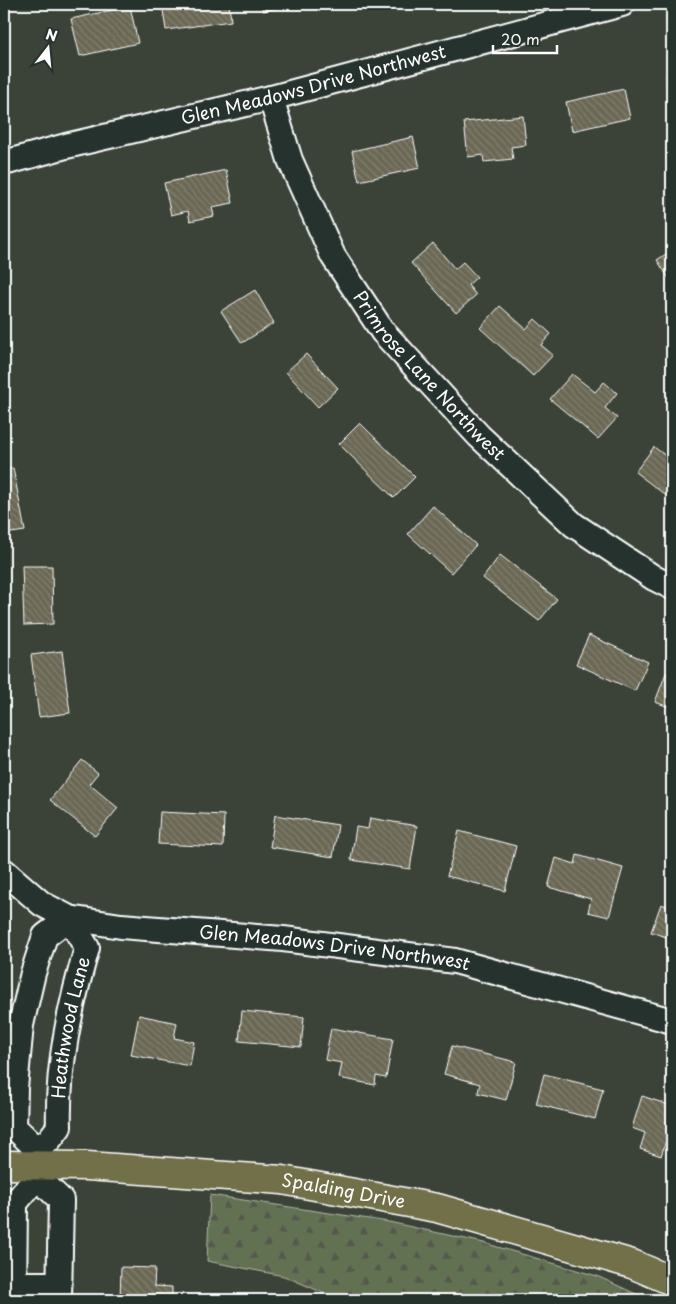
<svg xmlns="http://www.w3.org/2000/svg" width="676" height="1304" viewBox="0 0 676 1304" font-family="'Playpen Sans',sans-serif">
	<style>
		.forest { fill: url(#forest-firs); stroke: #b2b8a8 }
		.building { fill: url(#building-back-hatch); stroke: #fff }
		.lines { fill: none; stroke-linecap: round; stroke-linejoin: round }
		.minor-casing { stroke: #fff; stroke-width: 28 }
		.major-casing { stroke: #fff; stroke-width: 31 }
		.minor { stroke: #26332d; stroke-width: 24 }
		.major { stroke: #71704a; stroke-width: 28 }
		.labels { text-anchor: middle; stroke-width: 4.5; stroke-linejoin: round; paint-order: stroke }
		.street-label { font-size: 18px; fill: #fff; stroke: #26332d }
	</style>
	<defs>
		<pattern id="forest-firs" width="22" height="20" patternUnits="userSpaceOnUse" patternTransform="scale(1.25)"><rect width="22" height="20" fill="#647152"/><path d="M5 1l3.5 6h-7zM16 11l3.5 6h-7z" fill="#54594e"/></pattern>
		<pattern id="building-back-hatch" width="6" height="6" patternUnits="userSpaceOnUse" patternTransform="scale(1.25)"><rect width="6" height="6" fill="#6b6854"/><path d="M-1 5l2 2M0 0l6 6M5-1l2 2" fill="none" stroke="#817f6e"/></pattern>
	</defs>
	<rect width="100%" height="100%" fill="#3b4339"/>
	<filter id="ink" filterUnits="userSpaceOnUse"><feTurbulence type="fractalNoise" baseFrequency=".02" numOctaves="2"/><feDisplacementMap in="SourceGraphic" scale="10" xChannelSelector="R" yChannelSelector="G"/><feConvolveMatrix kernelMatrix="1 2 1 2 8 2 1 2 1" color-interpolation-filters="sRGB"/></filter>
	<g filter="url(#ink)">
		<!-- forest -->
		<polygon class="forest" points="210,1195 389,1222 484,1243 597,1276 649,1300 340,1300 284,1276 207,1261"/>
		<!-- building -->
		<g class="building">
			<polygon points="162,4 229,4 231,21 166,30"/>
			<polygon points="261,4 300,4 263,11"/>
			<polygon points="130,6 138,43 80,56 71,19"/>
			<polygon points="672,72 672,107 667,107 666,73"/>
			<polygon points="624,89 630,118 572,131 566,102"/>
			<polygon points="523,116 526,145 511,147 513,159 484,162 483,155 468,157 464,122"/>
			<polygon points="413,137 420,168 359,181 352,151"/>
			<polygon points="226,170 233,203 212,207 214,216 190,221 188,211 171,215 164,183"/>
			<polygon points="433,243 455,269 463,262 477,277 468,285 476,295 456,313 411,263"/>
			<polygon points="672,250 672,283 657,260"/>
			<polygon points="255,290 274,323 242,343 221,311"/>
			<polygon points="500,306 526,329 535,319 551,334 541,345 553,355 533,376 480,328"/>
			<polygon points="306,354 338,388 318,407 286,372"/>
			<polygon points="572,374 595,392 604,382 617,393 605,408 617,418 598,439 550,399"/>
			<polygon points="360,423 415,477 394,498 339,444"/>
			<polygon points="654,447 667,457 672,450 672,500 635,472"/>
			<polygon points="13,468 25,531 4,534 4,470"/>
			<polygon points="433,506 476,545 451,573 408,534"/>
			<polygon points="500,555 557,599 539,621 483,578"/>
			<polygon points="22,566 52,566 53,624 24,625"/>
			<polygon points="589,635 648,662 635,691 576,664"/>
			<polygon points="62,651 70,713 39,717 31,655"/>
			<polygon points="666,673 672,675 672,708 655,702"/>
			<polygon points="82,760 98,773 89,784 118,808 95,836 50,800"/>
			<polygon points="160,812 224,815 223,847 158,844"/>
			<polygon points="275,815 338,825 333,857 270,847"/>
			<polygon points="370,818 417,826 410,869 351,860 356,827 368,829"/>
			<polygon points="459,831 516,846 505,891 447,876"/>
			<polygon points="577,855 623,868 609,917 588,912 591,899 548,887 556,858 575,864"/>
			<polygon points="661,904 672,908 672,939 651,932"/>
			<polygon points="242,1011 304,1017 301,1047 239,1041"/>
			<polygon points="139,1015 177,1023 174,1038 194,1042 190,1066 131,1055"/>
			<polygon points="331,1028 393,1039 386,1078 376,1076 375,1085 339,1078 342,1063 325,1060"/>
			<polygon points="452,1046 516,1062 506,1100 478,1093 480,1084 444,1074"/>
			<polygon points="544,1074 603,1089 595,1119 536,1104"/>
			<polygon points="642,1096 672,1106 672,1143 666,1141 661,1156 640,1149 645,1133 632,1128"/>
			<polygon points="121,1267 155,1268 154,1286 172,1287 172,1300 120,1300"/>
		</g>
		<g class="lines">
			<defs>
				<g id="minor">
					<path id="s1" d="M 271,98 L 290,160 L 333,256 L 383,332 L 479,436 L 574,525 L 654,578 L 672,587"/>
					<path id="s2" d="M 4,163 L 66,146 L 271,98 L 622,4"/>
					<path id="s3" d="M 4,871 L 42,904 L 69,918 L 121,926 L 283,939 L 455,961 L 672,1021"/>
					<polyline points="37,1149 14,1127 15,1088 21,1025 33,973 45,936 69,918"/>
					<polyline points="37,1177 61,1200 59,1300"/>
					<polyline points="14,1284 59,1284"/>
					<path id="s4" d="M 14,1300 L 15,1203 L 37,1177 L 37,1149 L 49,1140 L 59,1127 C 57,1066 70,1007 87,948 L 69,918"/>
				</g>
				<g id="major">
					<path id="s5" d="M 4,1165 L 87,1166 L 282,1180 L 437,1208 L 632,1264 L 672,1281"/>
				</g>
			</defs>
			<!-- minor casing -->
			<use href="#minor" class="minor-casing"/>
			<!-- major casing -->
			<use href="#major" class="major-casing"/>
			<!-- minor -->
			<use href="#minor" class="minor"/>
			<!-- major -->
			<use href="#major" class="major"/>
		</g>
	</g>
	<g class="labels">
		<!-- street labels -->
		<g class="street-label">
			<text dy="6" stroke="none"><textPath href="#s2" startOffset="319">Glen Meadows Drive Northwest</textPath></text>
			<text dy="6" stroke="none"><textPath href="#s1" startOffset="324">Primrose Lane Northwest</textPath></text>
			<text dy="6" stroke="none"><textPath href="#s3" startOffset="348">Glen Meadows Drive Northwest</textPath></text>
			<text dy="6" stroke="none"><textPath href="#s4" startOffset="291">Heathwood Lane</textPath></text>
			<text dy="6" stroke="none"><textPath href="#s5" startOffset="341">Spalding Drive</textPath></text>
		</g>
	</g>
	<!-- margin -->
	<rect width="676" height="1304" fill="none" stroke="#26332d" stroke-width="20"/>
	<rect x="10" y="10" width="656" height="1284" fill="none" stroke="#fff" stroke-width="2" filter="url(#ink)"/>
	<!-- north arrow -->
	<g transform="translate(48 48) rotate(16)" stroke="#26332d" stroke-width="4" paint-order="stroke">
	<path d="M0-4L9 19L0 12L-9 19Z" fill="#ffffff"/>
	<text y="-8" font-size="14" font-weight="bold" text-anchor="middle" fill="#ffffff">N</text>
	</g>
	<!-- scale -->
	<path d="M493 45v8h64v-8" fill="none" stroke="#ffffff" stroke-width="2.5"/>
	<text x="501" y="45" font-size="15" fill="#ffffff" stroke="#26332d" stroke-width="4" paint-order="stroke">20 m</text>
</svg>
